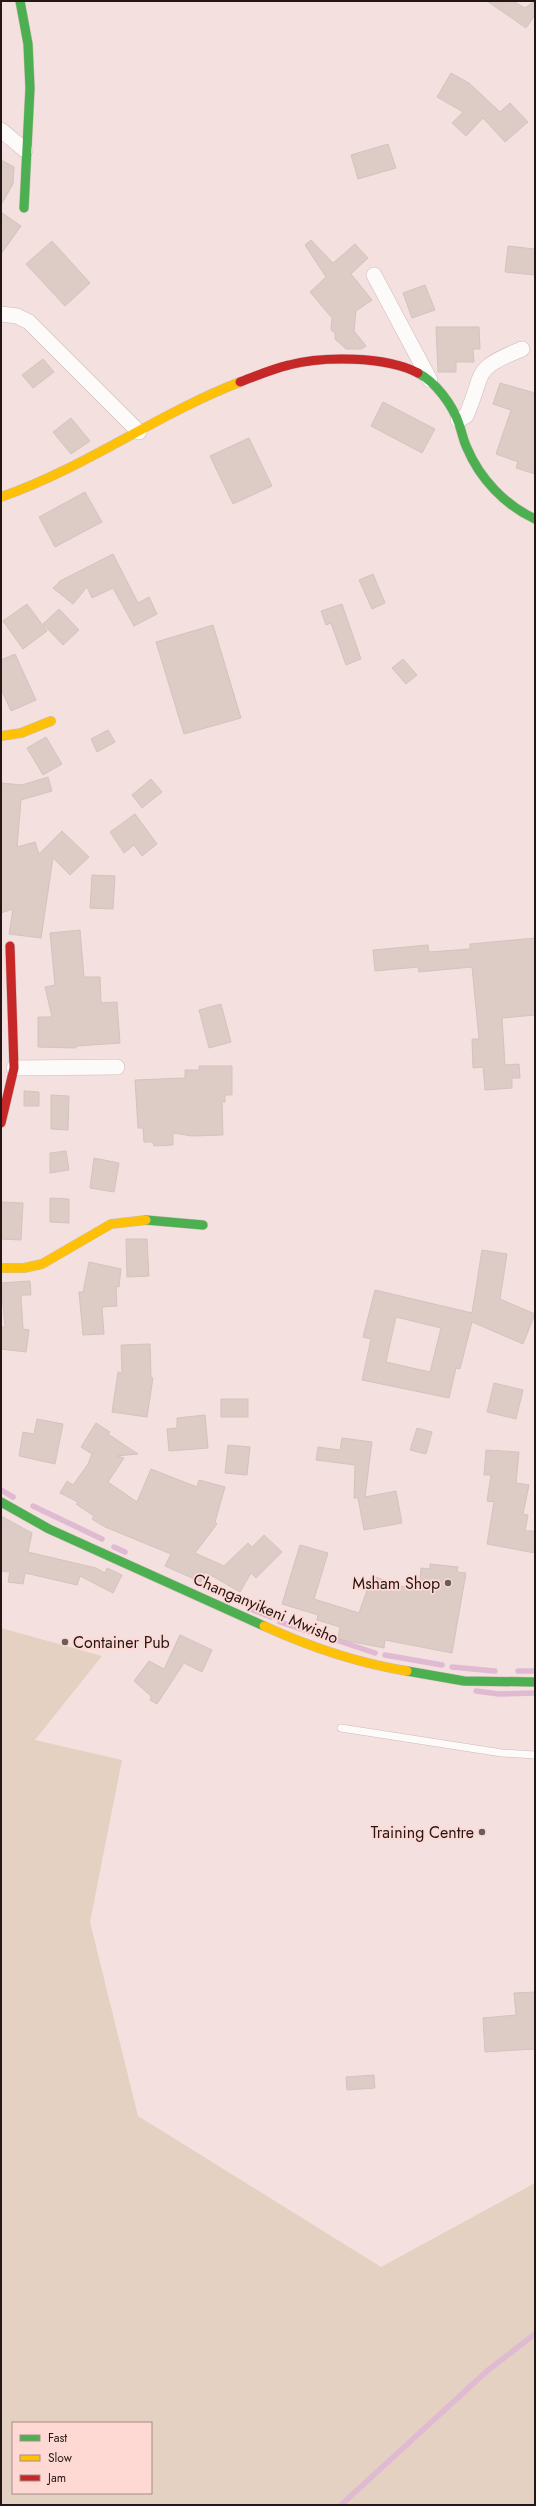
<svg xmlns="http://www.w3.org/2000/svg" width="536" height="2506" viewBox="0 0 536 2506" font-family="Jost,sans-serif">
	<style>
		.green { fill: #e4d1c1; fill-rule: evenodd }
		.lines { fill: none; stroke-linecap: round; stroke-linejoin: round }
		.stream { stroke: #dfbad2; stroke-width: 5.5 }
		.building { fill: #ddcbc5; stroke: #d2c4bf; fill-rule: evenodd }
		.lane-casing { stroke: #ccbcbb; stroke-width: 8 }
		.street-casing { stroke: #ccbcbb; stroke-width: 16 }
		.fast-casing { stroke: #ccbcbb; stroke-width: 10 }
		.slow-casing { stroke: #ccbcbb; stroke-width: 10 }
		.jam-casing { stroke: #ccbcbb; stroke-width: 10 }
		.lane { stroke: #fdfafa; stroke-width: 7 }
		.street { stroke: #fdfafa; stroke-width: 15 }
		.fast { stroke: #4caf50; stroke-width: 9 }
		.slow { stroke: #ffc107; stroke-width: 9 }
		.jam { stroke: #c62828; stroke-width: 9 }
		.poi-dot { fill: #6c5d5b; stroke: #fed9d4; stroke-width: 1.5 }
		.labels { text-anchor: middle; stroke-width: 3.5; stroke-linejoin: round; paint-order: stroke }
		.poi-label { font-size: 16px; fill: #231614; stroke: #fed9d4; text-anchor: end }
		.street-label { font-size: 16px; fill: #231614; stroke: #fed9d4 }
	</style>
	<rect width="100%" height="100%" fill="#f4e0de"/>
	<!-- green -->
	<path class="green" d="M 1,1628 L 102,1656 L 35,1740 L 122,1760 L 90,1922 L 138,2116 L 381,2267 L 535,2183 L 535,2505 L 1,2505 ZM 13,2423 L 151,2423 L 151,2493 L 13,2493 Z"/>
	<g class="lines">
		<!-- stream -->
		<g class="stream">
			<polyline points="1,1490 13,1497"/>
			<polyline points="33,1506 102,1539"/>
			<polyline points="114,1547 125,1552"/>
			<polyline points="251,1609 271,1617"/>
			<polyline points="280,1622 310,1632"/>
			<polyline points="321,1635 375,1653"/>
			<polyline points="385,1655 442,1665"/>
			<polyline points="452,1667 495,1671"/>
			<polyline points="518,1671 535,1671"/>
			<polyline points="476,1691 499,1694 535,1693"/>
			<polyline points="341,2505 487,2371 535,2334"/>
		</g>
	</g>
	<!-- building -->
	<g class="building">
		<polygon points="487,1 513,1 525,8 535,1 535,15 526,28"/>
		<polygon points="451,73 469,83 500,112 510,103 528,122 505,142 483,118 466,136 452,123 463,112 437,97"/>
		<polygon points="388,144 396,168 358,179 351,155"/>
		<polygon points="1,160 14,167 13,184 1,205"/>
		<polygon points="1,212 21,226 1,254"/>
		<polygon points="311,240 333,263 355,244 368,258 351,274 372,300 356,311 354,331 366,346 361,349 346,349 335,339 335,333 331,330 332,318 310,292 326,277 305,245"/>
		<polygon points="52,241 90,283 65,306 26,264"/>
		<polygon points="508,246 535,249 535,275 505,272"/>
		<polygon points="425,285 435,310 412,318 403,293"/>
		<polygon points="436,327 479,327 480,349 473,349 474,362 456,362 456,372 438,372"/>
		<polygon points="43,359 54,372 33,388 22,375"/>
		<polygon points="500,383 535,393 535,474 516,468 518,462 496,454 511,410 493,404"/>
		<polygon points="383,402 435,429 422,453 371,426"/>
		<polygon points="71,418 90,441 71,454 53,432"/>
		<polygon points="249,438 272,486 233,504 210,456"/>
		<polygon points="85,492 102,522 55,547 39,517"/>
		<polygon points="113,554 138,603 149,597 157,614 134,626 113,588 92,598 87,587 73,604 53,588 60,581"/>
		<polygon points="373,574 385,603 372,609 359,580"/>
		<polygon points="27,604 47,631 23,649 3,621"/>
		<polygon points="342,604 361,659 346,665 331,623 326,625 321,611"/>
		<polygon points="59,609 79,630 63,645 43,624"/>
		<polygon points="213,625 241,718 184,734 156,642"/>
		<polygon points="15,654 36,700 11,711 1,689 1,660"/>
		<polygon points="403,659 417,675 406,684 392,668"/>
		<polygon points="108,730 115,742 97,752 91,739"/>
		<polygon points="46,737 62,764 43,775 27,748"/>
		<polygon points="48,777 52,791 21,800 17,847 35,842 39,854 62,831 89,857 70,875 53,858 41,938 9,934 13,909 1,913 1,783 22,785"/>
		<polygon points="151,779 162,792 142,808 132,795"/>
		<polygon points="135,814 157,844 142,856 134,845 124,853 110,832"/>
		<polygon points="92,875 115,876 113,909 90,908"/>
		<polygon points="80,930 84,977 100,977 101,1003 117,1002 120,1043 76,1046 76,1048 38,1047 38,1017 52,1017 45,987 55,985 50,933"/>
		<polygon points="535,938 535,1015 502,1018 505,1065 519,1064 520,1078 512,1078 512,1088 485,1090 483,1067 473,1068 472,1039 479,1039 472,967 419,972 418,967 375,971 373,950 428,945 429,952 470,949 470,944"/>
		<polygon points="221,1004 231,1042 209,1048 199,1010"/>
		<polygon points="199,1066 232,1066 232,1095 225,1095 225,1102 222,1102 223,1135 192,1136 173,1133 173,1145 154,1146 153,1142 144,1142 143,1128 138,1128 135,1080 185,1078 185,1070 199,1070"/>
		<polygon points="24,1091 39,1092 39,1106 24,1106"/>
		<polygon points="51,1095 69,1096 68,1130 51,1129"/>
		<polygon points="66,1151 69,1170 50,1173 50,1153"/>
		<polygon points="94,1158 119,1163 114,1192 90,1188"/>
		<polygon points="50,1198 69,1199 69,1223 50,1222"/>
		<polygon points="1,1202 23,1203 21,1240 1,1239"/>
		<polygon points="126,1239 147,1239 149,1276 127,1277"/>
		<path d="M 482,1250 L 507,1254 L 500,1299 L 535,1314 L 523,1344 L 472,1322 L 460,1369 L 456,1368 L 449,1398 L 362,1380 L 371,1339 L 363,1337 L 375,1290 L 472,1313 ZM 396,1317 L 441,1328 L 430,1372 L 386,1362 Z"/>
		<polygon points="89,1262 121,1269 119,1287 116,1286 117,1306 102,1307 104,1334 83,1335 79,1292 83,1292"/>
		<polygon points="30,1281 31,1295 21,1295 23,1329 29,1330 26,1352 1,1349 1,1327 5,1327 1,1283"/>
		<polygon points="150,1344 151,1377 153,1378 147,1417 112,1412 118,1372 122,1373 121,1345"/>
		<polygon points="494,1383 523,1390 516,1419 487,1412"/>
		<rect x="221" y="1399" width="27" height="18"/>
		<polygon points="205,1415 208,1448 169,1451 167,1429 177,1428 177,1418"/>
		<polygon points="37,1419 63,1424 55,1464 19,1456 23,1432 34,1434"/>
		<polygon points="96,1423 110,1432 108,1434 138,1454 117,1456 124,1458 108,1482 137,1502 151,1469 197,1487 199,1480 225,1487 215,1522 217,1524 195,1553 224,1566 248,1543 252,1547 264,1535 282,1552 256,1578 251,1573 240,1592 205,1572 201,1582 165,1566 171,1554 105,1527 92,1519 94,1516 76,1504 78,1502 60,1493 67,1481 73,1485 88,1464 92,1454 81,1447"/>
		<polygon points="417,1428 432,1432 426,1454 410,1450"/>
		<polygon points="342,1438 372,1442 365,1497 396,1491 402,1523 364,1530 358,1498 354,1498 355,1465 316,1460 318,1447 340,1450"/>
		<polygon points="228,1445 250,1447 247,1475 225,1473"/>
		<polygon points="486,1450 519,1452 516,1483 529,1485 523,1514 528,1515 525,1531 535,1531 535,1553 487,1544 494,1502 487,1501 491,1475 484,1475"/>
		<polygon points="1,1516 32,1533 28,1552 96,1568 105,1573 107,1568 122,1575 113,1593 80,1576 77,1585 25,1573 23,1584 8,1582 10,1572 1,1571"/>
		<polygon points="300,1545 328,1553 314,1599 359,1613 372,1576 419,1592 421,1568 430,1569 430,1564 458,1567 457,1572 466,1573 452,1653 385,1640 384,1648 338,1639 340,1627 317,1620 318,1615 282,1604"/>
		<polygon points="180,1635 212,1650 202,1672 184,1663 157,1704 150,1700 151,1696 134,1681 149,1661 164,1669"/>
		<polygon points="535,1992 535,2049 485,2052 483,2018 516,2015 514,1993"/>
		<polygon points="374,2075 375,2088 347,2090 346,2077"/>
	</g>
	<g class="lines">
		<defs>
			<polyline id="lane" points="341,1728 502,1753 535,1755"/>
			<g id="street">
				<polyline points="1,130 25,150"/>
				<polyline points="374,275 430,380"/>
				<polyline points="1,314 17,316 29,322 139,432"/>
				<path d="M 458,420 L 466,416 C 486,371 470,370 522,349"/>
				<polyline points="14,1068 117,1067"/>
			</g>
			<g id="fast">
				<polyline points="20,1 28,44 30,88 24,208"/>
				<path d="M 418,373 C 436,382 453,406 459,424 C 462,432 463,440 467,448 C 480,479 505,505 535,519"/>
				<polyline points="146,1220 203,1225"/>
				<polyline points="1,1502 49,1529 264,1626"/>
				<polyline points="407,1671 464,1681 535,1682"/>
			</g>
			<g id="slow">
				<path d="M 1,497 C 85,468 157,414 240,382"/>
				<polyline points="1,736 21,733 51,721"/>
				<polyline points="1,1268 24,1268 42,1264 111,1224 146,1220"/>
				<path d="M 264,1626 C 310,1647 357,1663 407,1671"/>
			</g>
			<g id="jam">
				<path d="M 240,382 C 256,376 272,369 289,365 C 323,356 386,356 418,373"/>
				<polyline points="1,1123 14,1068 10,946"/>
			</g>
		</defs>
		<!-- lane casing -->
		<use href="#lane" class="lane-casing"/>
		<!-- street casing -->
		<use href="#street" class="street-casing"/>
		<!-- fast casing -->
		<use href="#fast" class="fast-casing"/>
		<!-- slow casing -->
		<use href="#slow" class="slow-casing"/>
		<!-- jam casing -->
		<use href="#jam" class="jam-casing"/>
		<!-- lane -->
		<use href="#lane" class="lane"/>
		<!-- street -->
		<use href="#street" class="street"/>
		<!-- fast -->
		<use href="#fast" class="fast"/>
		<!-- slow -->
		<use href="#slow" class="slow"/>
		<!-- jam -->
		<use href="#jam" class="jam"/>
	</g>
	<!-- markers -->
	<g class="poi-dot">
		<circle cx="448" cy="1583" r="4"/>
		<circle cx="65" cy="1642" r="4"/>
		<circle cx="482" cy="1832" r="4"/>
	</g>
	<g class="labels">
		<!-- poi labels -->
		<g class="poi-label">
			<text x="440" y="1589">Msham Shop</text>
			<text x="73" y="1648" text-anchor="start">Container Pub</text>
			<text x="474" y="1838">Training Centre</text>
		</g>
		<!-- street labels -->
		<g class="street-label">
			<text transform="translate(266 1608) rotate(23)" y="6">Changanyikeni Mwisho</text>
		</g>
	</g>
	<!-- border -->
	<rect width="536" height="2506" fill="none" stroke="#231614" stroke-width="4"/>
	<!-- legend -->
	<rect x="12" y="2422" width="140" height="72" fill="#fed9d4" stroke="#a68b87"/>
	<rect x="20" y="2435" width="20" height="6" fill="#4caf50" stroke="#a68b87"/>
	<text x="48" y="2442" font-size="12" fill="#231614">Fast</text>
	<rect x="20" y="2455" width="20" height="6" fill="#ffc107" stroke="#a68b87"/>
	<text x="48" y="2462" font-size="12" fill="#231614">Slow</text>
	<rect x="20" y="2475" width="20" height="6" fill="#c62828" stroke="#a68b87"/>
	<text x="48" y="2482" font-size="12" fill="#231614">Jam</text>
</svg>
